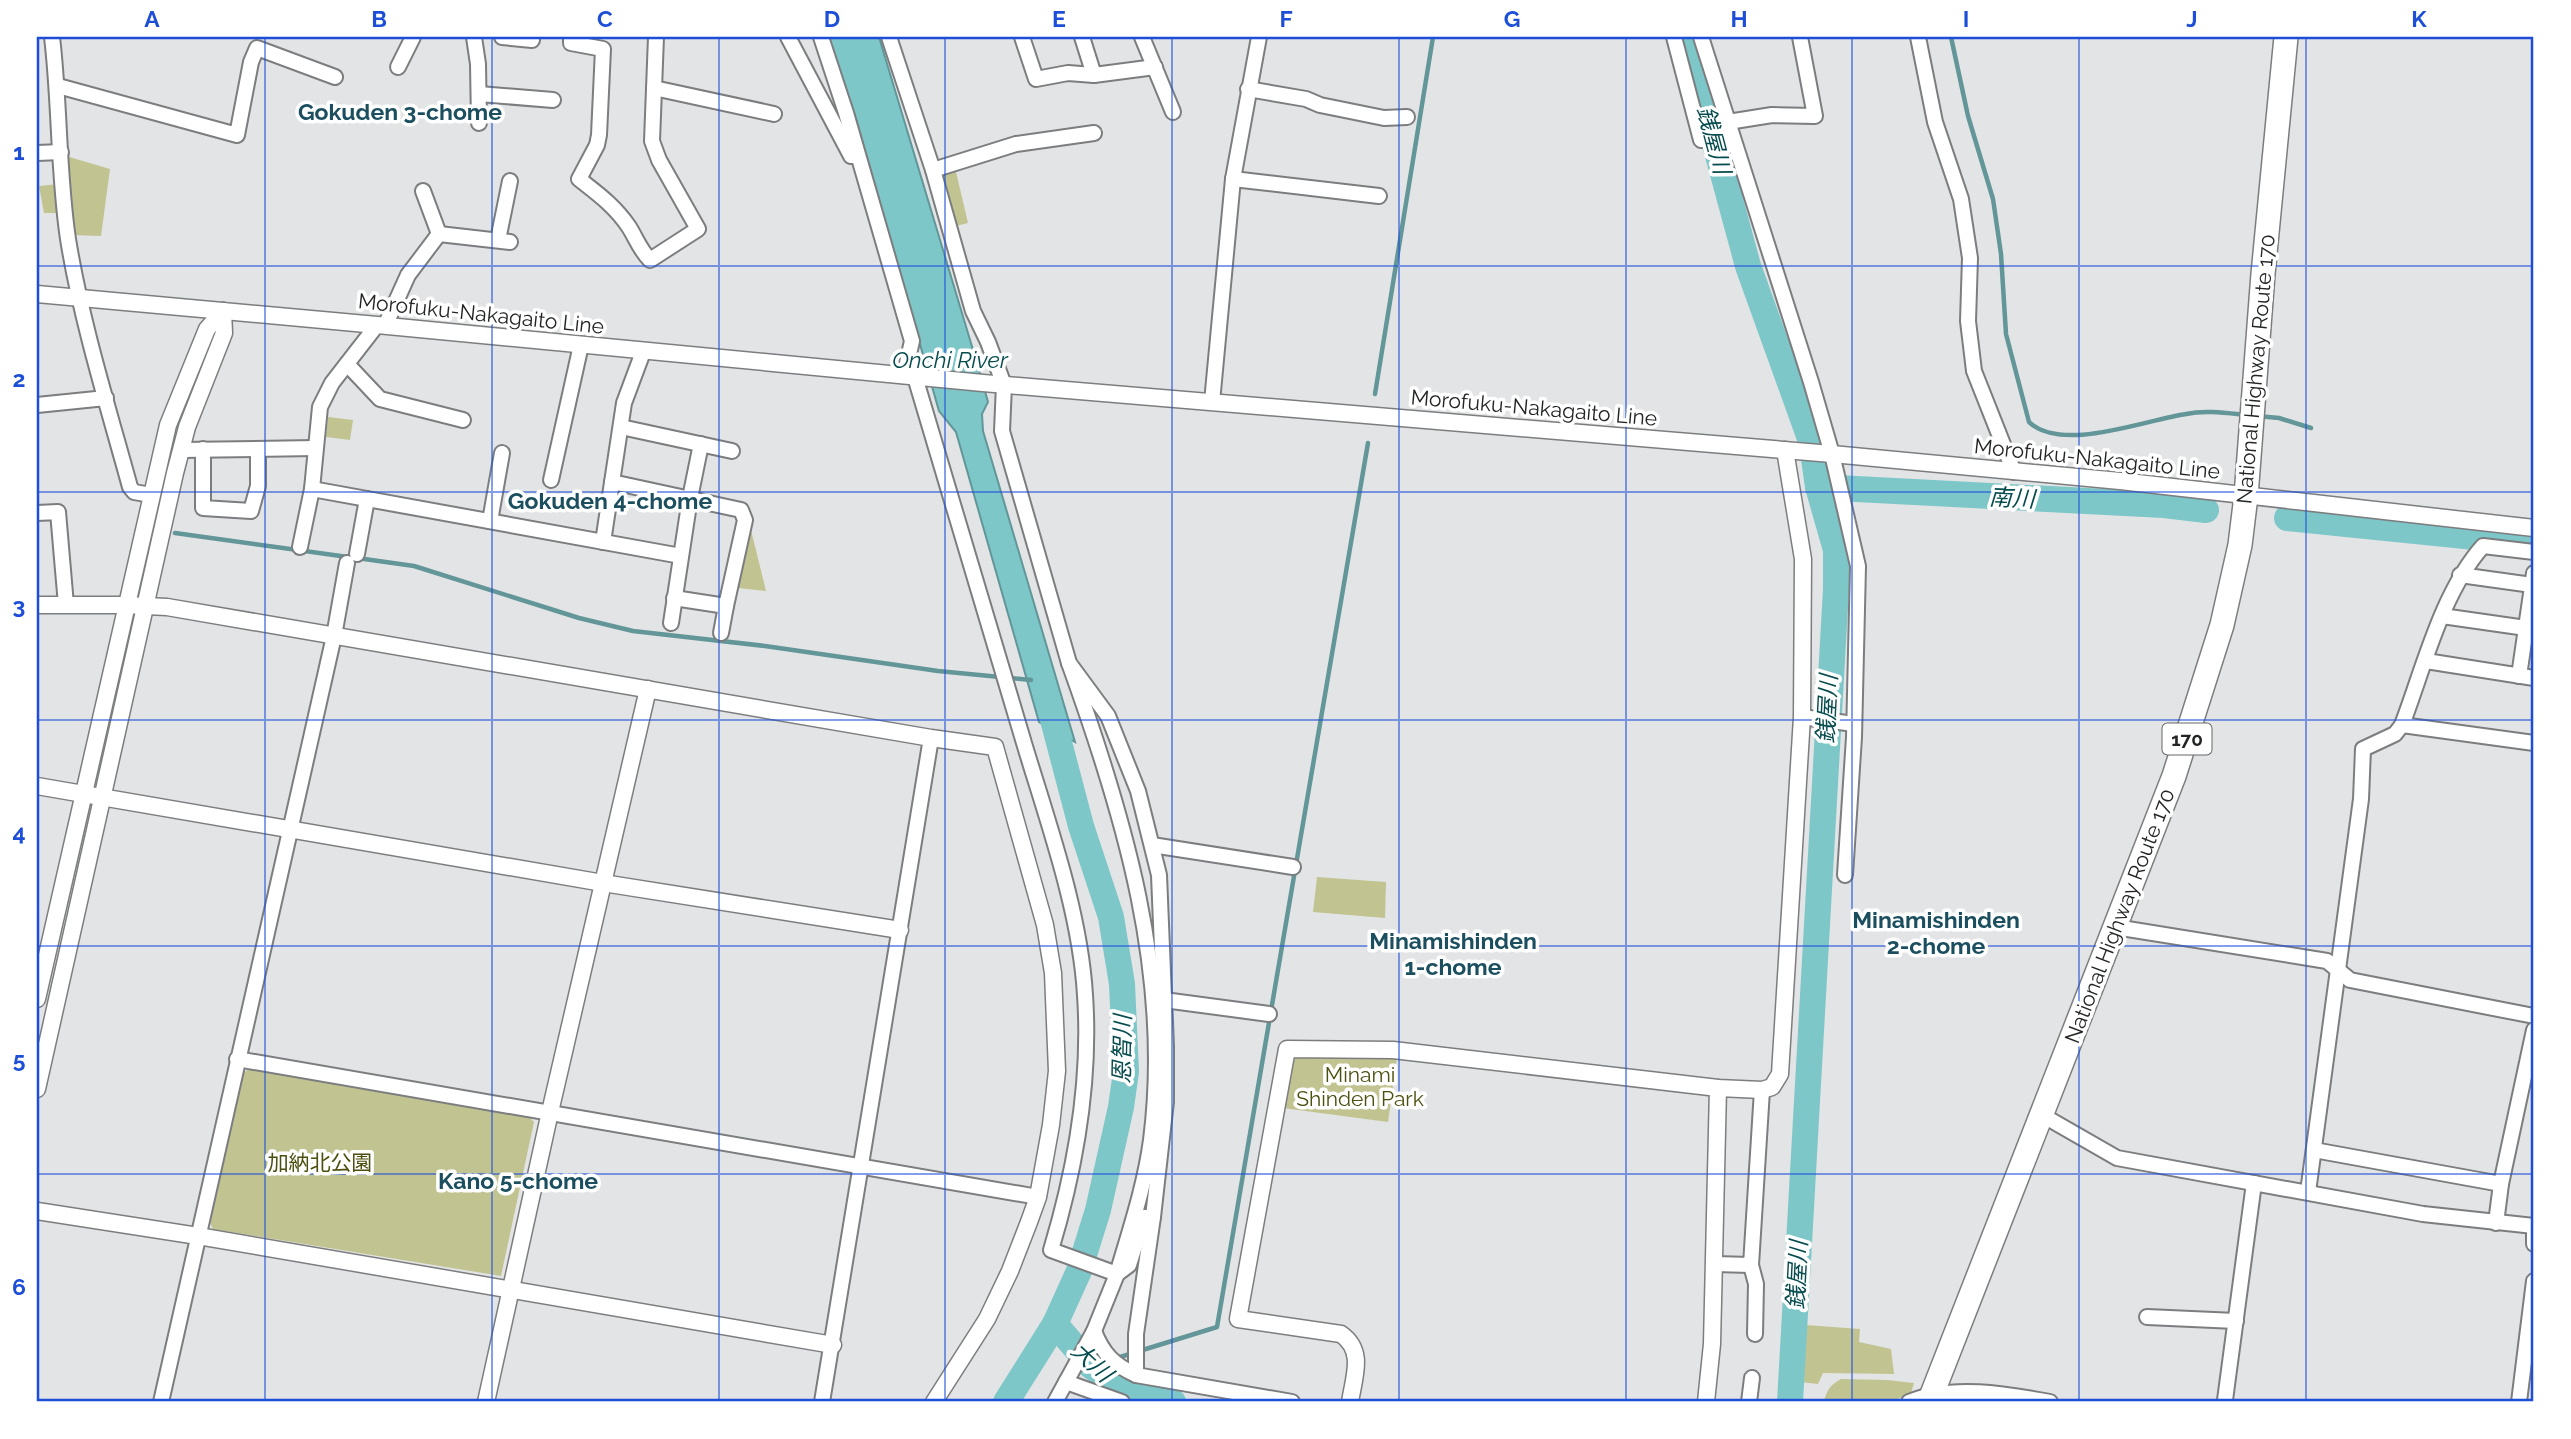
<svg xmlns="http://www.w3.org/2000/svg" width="2571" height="1439" viewBox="0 0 2571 1439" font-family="Raleway,'Noto Sans JP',sans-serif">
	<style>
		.green { fill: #c1c491 }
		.water { fill: #7dc7c9; stroke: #629698; stroke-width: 2 }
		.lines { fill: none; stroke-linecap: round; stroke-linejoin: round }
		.stream { stroke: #629698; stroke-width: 4.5 }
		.river { stroke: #7dc7c9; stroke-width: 26 }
		.minor-casing { stroke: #7c7d7f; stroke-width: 18 }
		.tertiary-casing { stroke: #7c7d7f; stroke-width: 19 }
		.trunk-casing { stroke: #7c7d7f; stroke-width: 26 }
		.minor { stroke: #fff; stroke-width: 14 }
		.tertiary { stroke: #fff; stroke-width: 16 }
		.trunk { stroke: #fff; stroke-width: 23 }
		.grid { fill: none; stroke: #1d4ed8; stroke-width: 2; stroke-opacity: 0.55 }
		.labels { text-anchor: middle; stroke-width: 7; stroke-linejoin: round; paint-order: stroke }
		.shield { fill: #fff; stroke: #656666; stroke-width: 2 }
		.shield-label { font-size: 19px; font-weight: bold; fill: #232424 }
		.street-label { font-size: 21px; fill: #232424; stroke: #fff }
		.park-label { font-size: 21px; fill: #4d4f0f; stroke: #fff }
		.neighbourhood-label { font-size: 23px; font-weight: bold; fill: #1b4f5f; stroke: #fff }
		.water-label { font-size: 23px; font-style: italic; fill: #064c4e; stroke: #fff }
		.neatline { fill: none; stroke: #1d4ed8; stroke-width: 2.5 }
		.grid-label { font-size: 23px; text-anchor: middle; font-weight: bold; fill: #1d4ed8 }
	</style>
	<rect width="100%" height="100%" fill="#e3e4e5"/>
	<!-- green -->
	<g class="green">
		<polygon points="66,156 110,169 101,236 72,235 70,213 44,213 39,186 68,183"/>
		<polygon points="956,172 968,223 956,226 944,175"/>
		<polygon points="328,417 353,420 350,440 326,437"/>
		<polygon points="751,530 766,591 738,588"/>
		<polygon points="1317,877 1386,882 1385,918 1313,912"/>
		<polygon points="1297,1057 1397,1057 1388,1122 1283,1108 1289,1064"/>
		<polygon points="250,1068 528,1116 534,1122 501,1276 213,1229 209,1221 242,1074"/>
		<polygon points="1806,1325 1860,1329 1859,1342 1891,1349 1894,1374 1823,1373 1818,1384 1800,1382"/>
		<path d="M 1841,1379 L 1887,1380 L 1914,1383 L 1911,1393 L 1891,1402 L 1824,1402 C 1826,1391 1831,1384 1841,1379 Z"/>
	</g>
	<!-- water -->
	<polygon class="water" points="828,37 879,37 977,363 988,402 982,414 983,431 1075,742 1039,722 956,432 939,411 856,119"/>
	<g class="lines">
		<!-- stream -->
		<g class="stream">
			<path d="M 1951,37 L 1968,116 L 1993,199 L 2001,254 L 2006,334 L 2029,422 C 2062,453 2145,420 2186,414 C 2205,410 2226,413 2245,415"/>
			<polyline points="1375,394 1433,37"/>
			<polyline points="2257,416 2279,418 2311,428"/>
			<polyline points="175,533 348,557"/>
			<polyline points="357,558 414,566 579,618 633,631 765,646 938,671 1031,680"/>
			<polyline points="1091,1366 1217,1327 1368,443"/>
		</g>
		<!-- river -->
		<g class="river">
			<polyline points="1686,37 1748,266 1812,444 1818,487 1836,550 1836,589 1790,1402"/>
			<polyline points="1818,487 2164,505 2206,510"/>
			<polyline points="2287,518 2534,543"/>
			<polyline points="1055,1324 1091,1366 1128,1393 1173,1402"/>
			<polyline points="1006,1402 1055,1324 1079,1271 1098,1210 1121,1107 1126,1072 1122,984 1111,917 1081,826 1047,697"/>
		</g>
		<defs>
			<g id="minor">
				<path d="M 52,37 C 60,104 58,172 68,239 C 81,320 108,407 130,487 L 134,492 L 151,495"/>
				<polyline points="474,37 478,64 479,123"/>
				<polyline points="502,37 532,40"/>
				<path d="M 571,37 L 571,43 L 603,49 L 599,135 L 597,145 L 579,179 C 598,194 615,206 629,227 C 636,238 640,250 650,260 L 698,229 L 659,160 L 652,141 L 656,37"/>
				<polyline points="788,37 851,156 855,156"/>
				<polyline points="821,37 846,113 912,341 904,376"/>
				<polyline points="889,37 933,170 973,311 988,342 1004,385 1002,431 1069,663 1108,716 1138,791 1159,875 1166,1046 1166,1102 1153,1217 1144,1217 1129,1265 1117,1274 1094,1331 1055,1402"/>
				<polyline points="1022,37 1036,79 1068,73 1094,75 1155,67"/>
				<polyline points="1082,37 1094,75"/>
				<polyline points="1142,37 1173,112"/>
				<polyline points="1674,37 1701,140"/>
				<polyline points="1701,37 1811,382 1832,454 1858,566 1854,737 1845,875"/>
				<polyline points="1918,37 1935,122 1961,199 1970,258 1968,321 1974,371 2014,472"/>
				<polyline points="398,67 413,37"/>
				<polyline points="58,86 237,135 251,62 257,48 335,77"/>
				<polyline points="654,88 774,114"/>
				<polyline points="1248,89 1306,99 1320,105 1384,118 1407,117"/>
				<polyline points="479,94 553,100"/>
				<polyline points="1728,122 1772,115 1815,116 1800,37"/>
				<polyline points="37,153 61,152"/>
				<polyline points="933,170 1016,144 1094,133"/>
				<polyline points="1233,179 1379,196"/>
				<polyline points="423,191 439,234"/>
				<polyline points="498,240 510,181"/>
				<polyline points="385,326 408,275 439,234 510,242"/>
				<polyline points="347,364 380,399 463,420"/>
				<path d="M 915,377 C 952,499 988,621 1024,743 C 1048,823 1080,911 1085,995 C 1091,1082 1076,1167 1051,1250 L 1117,1274 C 1130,1230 1145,1185 1151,1140 C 1172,976 1124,815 1069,663"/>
				<polyline points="1212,402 1233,179 1259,37"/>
				<polyline points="37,405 106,398"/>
				<polyline points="621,427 732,451"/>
				<polyline points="203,449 203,508 251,511 258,486 258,449"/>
				<polyline points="181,450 315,448"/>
				<polyline points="551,480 581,345"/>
				<polyline points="612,482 741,510 745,520 726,606"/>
				<polyline points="312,489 681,556"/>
				<polyline points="37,513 58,512 66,605"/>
				<polyline points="490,521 502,453"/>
				<polyline points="603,542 624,403 643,352"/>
				<polyline points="300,547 312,489 320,407 332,383 377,325"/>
				<polyline points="357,554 367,499"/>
				<polyline points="2460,575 2532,585"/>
				<polyline points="674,598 726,606 721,633"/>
				<polyline points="2442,616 2526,628"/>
				<polyline points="671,623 690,498 701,444"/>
				<polyline points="2426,661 2534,678"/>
				<polyline points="2519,676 2534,573"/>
				<polyline points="1802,717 1854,724"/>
				<polyline points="2402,725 2534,743"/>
				<polyline points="1152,845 1293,867"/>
				<polyline points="2115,927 2327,961 2350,980 2534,1016"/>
				<polyline points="1164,1000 1269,1014"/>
				<polyline points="237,1059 1038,1197"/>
				<polyline points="2042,1115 2117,1158 2423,1214 2534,1226"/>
				<polyline points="2314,1150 2501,1184 2534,1030"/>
				<path d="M 2308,1192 L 2361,799 L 2363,749 L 2395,734 L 2402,725 C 2424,667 2442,592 2483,546 L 2534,552"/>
				<polyline points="2496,1223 2501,1184"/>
				<polyline points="2534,1226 2534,1244"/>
				<polyline points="1714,1264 1751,1265 1762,1090"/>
				<polyline points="1751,1265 1756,1284 1755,1334"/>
				<polyline points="2147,1317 2236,1321"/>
				<path d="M 1094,1331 C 1103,1354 1114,1365 1136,1375 L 1292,1402"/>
				<polyline points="1136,1375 1136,1334 1153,1217"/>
				<polyline points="1066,1382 1122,1402"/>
				<polyline points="2225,1400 2254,1183"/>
				<polyline points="161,1402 334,636 347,563"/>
				<polyline points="822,1402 931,738"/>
				<polyline points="1749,1402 1752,1378"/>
				<path d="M 1909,1402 C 1951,1384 2007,1394 2050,1402"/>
				<polyline points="2519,1402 2534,1281"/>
			</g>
			<g id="tertiary">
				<polyline points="37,294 377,325 983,383 1832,454 2120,481 2534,528"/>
				<polyline points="37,605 125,605 167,607 931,738 995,747 1045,925 1053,973 1057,1071 1051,1125 1038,1197 1029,1222 1010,1271 987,1319 934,1402"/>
				<polyline points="37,786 603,883 900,930"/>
				<polyline points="37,999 168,425 207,329 223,311"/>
				<polyline points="37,1089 175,473 187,427 224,333 223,311"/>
				<polyline points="37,1211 198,1236 833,1345"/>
				<polyline points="486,1402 550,1112 648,689"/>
				<path d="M 1350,1402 C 1354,1376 1365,1351 1341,1334 L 1238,1319 L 1287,1049 L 1393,1050 L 1718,1088 L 1762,1090 L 1772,1087 L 1780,1074 L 1802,717 L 1803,559 L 1785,450"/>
				<polyline points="1706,1402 1712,1344 1718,1088"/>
			</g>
			<polyline id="trunk" points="1929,1402 2174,776 2222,625 2240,545 2246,496 2263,274 2286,37"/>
		</defs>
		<!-- minor casing -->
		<use href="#minor" class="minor-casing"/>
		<!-- tertiary casing -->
		<use href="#tertiary" class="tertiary-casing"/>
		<!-- trunk casing -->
		<use href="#trunk" class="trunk-casing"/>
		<!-- minor -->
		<use href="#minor" class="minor"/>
		<!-- tertiary -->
		<use href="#tertiary" class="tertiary"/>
		<!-- trunk -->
		<use href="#trunk" class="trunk"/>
	</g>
	<!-- grid -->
	<path class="grid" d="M 265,37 L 265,1402M 492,37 L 492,1402M 719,37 L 719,1402M 945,37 L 945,1402M 1172,37 L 1172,1402M 1399,37 L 1399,1402M 1626,37 L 1626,1402M 1852,37 L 1852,1402M 2079,37 L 2079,1402M 2306,37 L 2306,1402M 37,266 L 2534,266M 37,492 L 2534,492M 37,720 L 2534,720M 37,946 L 2534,946M 37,1174 L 2534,1174"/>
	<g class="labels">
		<!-- shield labels -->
		<rect class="shield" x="2162.5" y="723.5" width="49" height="31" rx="5"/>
		<g class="shield-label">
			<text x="2187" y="746">170</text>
		</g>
		<!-- street labels -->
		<g class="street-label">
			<text transform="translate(481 314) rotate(6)" y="7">Morofuku-Nakagaito Line</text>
			<text transform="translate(2256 369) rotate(-85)" y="7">National Highway Route 170</text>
			<text transform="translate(1534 408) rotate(5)" y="7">Morofuku-Nakagaito Line</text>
			<text transform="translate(2097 459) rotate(6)" y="7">Morofuku-Nakagaito Line</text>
			<text transform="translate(2120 916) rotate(-69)" y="7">National Highway Route 170</text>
		</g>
		<!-- park labels -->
		<g class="park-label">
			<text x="1360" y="1082">Minami<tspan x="1360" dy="24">Shinden Park</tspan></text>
			<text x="320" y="1170">加納北公園</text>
		</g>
		<!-- neighbourhood labels -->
		<g class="neighbourhood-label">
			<text x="400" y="120">Gokuden 3-chome</text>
			<text x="610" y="509">Gokuden 4-chome</text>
			<text x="1936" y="928">Minamishinden<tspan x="1936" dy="26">2-chome</tspan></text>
			<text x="1453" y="949">Minamishinden<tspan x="1453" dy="26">1-chome</tspan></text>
			<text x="518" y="1189">Kano 5-chome</text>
		</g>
		<!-- water labels -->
		<g class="water-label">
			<text transform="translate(1714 140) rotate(75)" y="8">銭屋川</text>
			<text x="950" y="368">Onchi River</text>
			<text transform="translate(2012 498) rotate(3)" y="8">南川</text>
			<text transform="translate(1827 709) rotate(-87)" y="8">銭屋川</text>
			<text transform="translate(1122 1049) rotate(-89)" y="8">恩智川</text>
			<text transform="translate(1797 1275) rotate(-87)" y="8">銭屋川</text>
			<text transform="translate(1092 1362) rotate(43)" y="8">大川</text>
		</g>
	</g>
	<!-- border -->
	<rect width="2571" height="1439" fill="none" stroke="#ffffff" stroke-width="77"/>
	<rect x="38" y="38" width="2494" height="1362" class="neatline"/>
	<g class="grid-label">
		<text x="152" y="27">A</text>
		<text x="379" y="27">B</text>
		<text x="605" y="27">C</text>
		<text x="832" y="27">D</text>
		<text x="1059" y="27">E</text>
		<text x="1286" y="27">F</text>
		<text x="1512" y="27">G</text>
		<text x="1739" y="27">H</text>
		<text x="1966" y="27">I</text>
		<text x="2192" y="27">J</text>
		<text x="2419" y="27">K</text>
		<text x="19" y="160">1</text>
		<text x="19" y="387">2</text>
		<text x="19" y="614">3</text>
		<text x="19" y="841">4</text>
		<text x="19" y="1068">5</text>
		<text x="19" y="1295">6</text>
	</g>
</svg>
